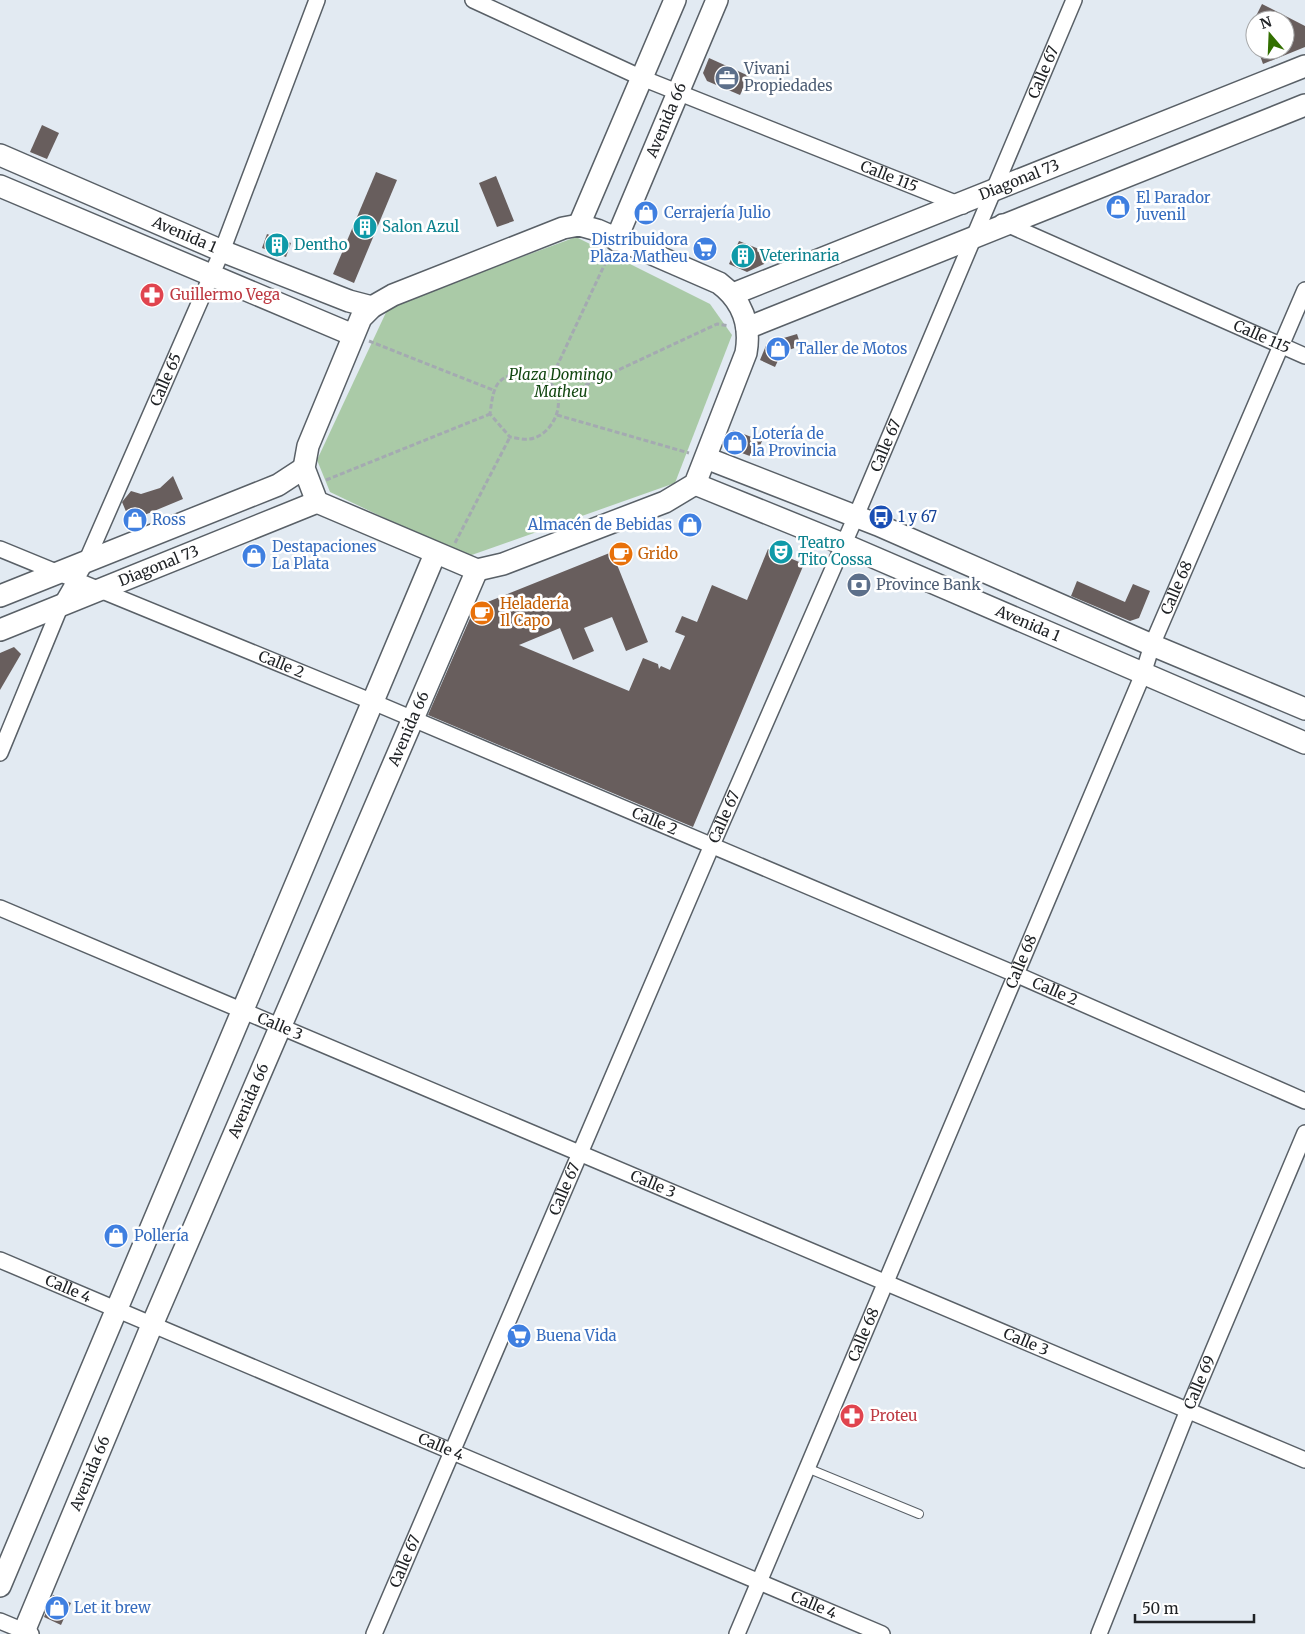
<svg xmlns="http://www.w3.org/2000/svg" width="1305" height="1634" viewBox="0 0 1305 1634" font-family="Merriweather,serif">
	<style>
		.green { fill: #aacaa7 }
		.building { fill: #685e5d }
		.lines { fill: none; stroke-linecap: round; stroke-linejoin: round }
		.lane-casing { stroke: #596067; stroke-width: 10 }
		.street-casing { stroke: #596067; stroke-width: 18 }
		.secondary-casing { stroke: #596067; stroke-width: 24 }
		.path { stroke: #a4aab1; stroke-width: 3; stroke-dasharray: 5 2.5; stroke-linecap: butt }
		.lane { stroke: #fff; stroke-width: 8 }
		.street { stroke: #fff; stroke-width: 15 }
		.secondary { stroke: #fff; stroke-width: 21 }
		.labels { text-anchor: middle; stroke-width: 5; stroke-linejoin: round; paint-order: stroke }
		.service-label { font-size: 15px; fill: #4e5e75; stroke: #fff; text-anchor: start }
		.street-label { font-size: 15px; fill: #202326; stroke: #fff }
		.shop-label { font-size: 15px; fill: #366cbe; stroke: #fff; text-anchor: start }
		.culture-label { font-size: 15px; fill: #0d838f; stroke: #fff; text-anchor: start }
		.health-label { font-size: 15px; fill: #be3a42; stroke: #fff; text-anchor: start }
		.park-label { font-size: 15px; font-style: italic; fill: #124711; stroke: #fff }
		.transit-label { font-size: 15px; fill: #164399; stroke: #fff; text-anchor: start }
		.food-label { font-size: 15px; fill: #c56008; stroke: #fff; text-anchor: start }
	</style>
	<rect width="100%" height="100%" fill="#e2eaf2"/>
	<!-- green -->
	<polygon class="green" points="576,237 710,304 732,335 675,483 466,557 330,492 317,460 389,306"/>
	<!-- building -->
	<g class="building">
		<polygon points="1262,4 1305,26 1305,47 1263,64 1258,50 1285,50 1285,20 1254,20"/>
		<polygon points="709,58 749,76 740,95 707,81 703,73"/>
		<polygon points="42,125 59,133 47,159 30,152"/>
		<polygon points="376,172 397,180 354,283 333,274"/>
		<polygon points="496,176 514,221 497,227 479,183"/>
		<polygon points="267,234 291,243 286,257 262,248"/>
		<polygon points="739,241 769,253 764,264 747,272 729,264"/>
		<polygon points="797,334 801,346 782,352 775,367 760,360 767,343"/>
		<polygon points="733,430 762,441 755,458 726,447"/>
		<polygon points="173,476 183,499 130,521 122,502 131,491 141,494 160,488"/>
		<polygon points="768,549 804,564 693,827 428,715 475,607 612,552 648,642 626,651 612,617 584,628 594,651 573,660 560,628 519,645 629,691 643,658 658,664 659,669 661,666 670,670 685,636 675,632 682,616 697,622 712,585 747,600"/>
		<polygon points="1077,581 1125,602 1133,584 1150,591 1139,618 1130,621 1071,596"/>
		<polygon points="14,647 21,654 0,690 0,653"/>
		<polygon points="53,1595 71,1603 61,1625 44,1617"/>
	</g>
	<g class="lines">
		<defs>
			<polyline id="lane" points="807,1468 919,1514"/>
			<g id="street">
				<path id="s1" d="M 473,0 L 642,78 L 963,206"/>
				<path id="s2" d="M 1002,222 L 1305,356"/>
				<path id="s3" d="M 0,549 L 373,702 L 1015,974 L 1305,1101"/>
				<path id="s4" d="M 0,753 L 61,605 L 86,562 L 222,251 L 317,0"/>
				<path id="s5" d="M 0,908 L 1305,1460"/>
				<path id="s6" d="M 0,1260 L 882,1634"/>
				<polyline points="0,1621 31,1634"/>
				<path id="s7" d="M 374,1634 L 712,845 L 856,516 L 1074,0"/>
				<path id="s8" d="M 737,1634 L 1143,674 L 1152,645 L 1305,290"/>
				<path id="s9" d="M 1099,1634 L 1188,1410 L 1305,1133"/>
			</g>
			<g id="secondary">
				<path id="s10" d="M 0,155 L 222,251 L 349,301 L 372,307"/>
				<polyline points="0,186 353,335"/>
				<path d="M 579,225 L 597,230 L 719,283 C 742,300 751,325 746,353 L 695,484 L 665,502 L 503,564 L 477,570 L 317,502 L 304,468 L 308,446 L 361,318 L 372,307 L 393,295 L 563,228 Z"/>
				<polyline points="579,225 675,0"/>
				<path id="s11" d="M 616,240 L 717,0"/>
				<path id="s12" d="M 733,294 L 1305,66"/>
				<polyline points="747,328 1305,105"/>
				<polyline points="706,458 878,525 1152,645 1305,709"/>
				<path id="s13" d="M 695,484 L 843,544 L 1305,743"/>
				<polyline points="0,596 278,485 304,468"/>
				<path id="s14" d="M 0,630 L 317,502"/>
				<polyline points="0,1586 435,554"/>
				<path id="s15" d="M 23,1634 L 152,1325 L 477,570"/>
			</g>
		</defs>
		<!-- lane casing -->
		<use href="#lane" class="lane-casing"/>
		<!-- street casing -->
		<use href="#street" class="street-casing"/>
		<!-- secondary casing -->
		<use href="#secondary" class="secondary-casing"/>
		<!-- path -->
		<g class="path">
			<polyline points="369,341 493,390"/>
			<path d="M 531,371 C 536,374 543,377 548,381 C 570,398 554,435 530,439 C 524,440 516,438 510,437 L 490,414 C 494,381 497,376 531,371 Z"/>
			<polyline points="550,381 609,255"/>
			<polyline points="558,398 717,324 729,326"/>
			<polyline points="557,415 689,453"/>
			<polyline points="326,480 490,414"/>
			<polyline points="455,543 510,437"/>
		</g>
		<!-- lane -->
		<use href="#lane" class="lane"/>
		<!-- street -->
		<use href="#street" class="street"/>
		<!-- secondary -->
		<use href="#secondary" class="secondary"/>
	</g>
	<!-- icons -->
	<defs>
		<symbol id="office-disc" viewBox="-11 -11 22 22"><circle r="9.5" fill="#5c6f8a" stroke="#fff"/><path d="M-6-3h4V-5.5h4V-3h4V5H-6ZM-1-4.5V-3h2v-1.5ZM-6 0V1H6V0Z" fill="#fff"/></symbol>
		<symbol id="shop-disc" viewBox="-11 -11 22 22"><circle r="9.5" fill="#3f7fe0" stroke="#fff"/><path d="M-5-2.5h2.3a2.7 3.5 0 0 1 5.4 0H5L5.5 6h-11ZM-1.5-2.5h3a1.5 2.3 0 0 0-3 0Z" fill="#fff"/></symbol>
		<symbol id="building-disc" viewBox="-11 -11 22 22"><circle r="9.5" fill="#0f9aa8" stroke="#fff"/><path d="M-4-6H4V6H1V3H-1V6H-4ZM-2.5-4.3h1.7v1.8h-1.7ZM.8-4.3h1.7v1.8H.8ZM-2.5-1h1.7V.8h-1.7ZM.8-1h1.7V.8H.8Z" fill="#fff"/></symbol>
		<symbol id="supermarket-disc" viewBox="-11 -11 22 22"><circle r="9.5" fill="#3f7fe0" stroke="#fff"/><path d="M-6-5.5h2.5l.6 2H6L4.5 2H-2.5L-4.4-4H-6ZM-1.5 3.2a1.3 1.3 0 1 0 .1 0ZM3 3.2a1.3 1.3 0 1 0 .1 0Z" fill="#fff"/></symbol>
		<symbol id="pharmacy-disc" viewBox="-11 -11 22 22"><circle r="9.5" fill="#e0444e" stroke="#fff"/><path d="M-2-6h4v4h4v4h-4v4h-4v-4h-4v-4h4Z" fill="#fff"/></symbol>
		<symbol id="bus-disc" viewBox="-11 -11 22 22"><circle r="9.5" fill="#1a4fb4" stroke="#fff"/><path d="M-5-6H5V4H4V6H2V4H-2V6H-4V4H-5ZM-3.5-4V0h7V-4ZM-3.5 1.2v1.5H-2V1.2ZM2 1.2v1.5H3.5V1.2Z" fill="#fff"/></symbol>
		<symbol id="theatre-disc" viewBox="-11 -11 22 22"><circle r="9.5" fill="#0f9aa8" stroke="#fff"/><path d="M-5-5.5Q0-4 5-5.5V0Q5 5 0 6Q-5 5-5 0ZM-3.3-2.5H-1v1.5H-3.3ZM1-2.5H3.3v1.5H1ZM-2.8 1Q0 5.5 2.8 1Z" fill="#fff"/></symbol>
		<symbol id="cafe-disc" viewBox="-11 -11 22 22"><circle r="9.5" fill="#e8710a" stroke="#fff"/><path d="M-5.5-4.5H6V0H3Q3 3.5 0 3.5H-2.5Q-5.5 3.5-5.5 0ZM3-3.2v2h1.7v-2ZM-6 4.5H4V6H-6Z" fill="#fff"/></symbol>
		<symbol id="bank-disc" viewBox="-11 -11 22 22"><circle r="9.5" fill="#5c6f8a" stroke="#fff"/><path d="M-6-4H6V4H-6ZM0-2.3a2.3 2.3 0 1 0 0 4.6a2.3 2.3 0 1 0 0-4.6Z" fill="#fff"/></symbol>
	</defs>
	<g fill-rule="evenodd">
		<use href="#office-disc" x="713" y="64" width="28" height="28"/>
		<use href="#shop-disc" x="1104" y="193" width="28" height="28"/>
		<use href="#shop-disc" x="632" y="199" width="28" height="28"/>
		<use href="#building-disc" x="351" y="213" width="28" height="28"/>
		<use href="#building-disc" x="263" y="231" width="28" height="28"/>
		<use href="#supermarket-disc" x="691" y="235" width="28" height="28"/>
		<use href="#building-disc" x="729" y="242" width="28" height="28"/>
		<use href="#pharmacy-disc" x="138" y="281" width="28" height="28"/>
		<use href="#shop-disc" x="764" y="335" width="28" height="28"/>
		<use href="#shop-disc" x="721" y="429" width="28" height="28"/>
		<use href="#bus-disc" x="867" y="503" width="28" height="28"/>
		<use href="#shop-disc" x="121" y="506" width="28" height="28"/>
		<use href="#shop-disc" x="676" y="511" width="28" height="28"/>
		<use href="#theatre-disc" x="767" y="538" width="28" height="28"/>
		<use href="#cafe-disc" x="607" y="540" width="28" height="28"/>
		<use href="#shop-disc" x="240" y="542" width="28" height="28"/>
		<use href="#bank-disc" x="845" y="571" width="28" height="28"/>
		<use href="#cafe-disc" x="468" y="599" width="28" height="28"/>
		<use href="#shop-disc" x="102" y="1222" width="28" height="28"/>
		<use href="#supermarket-disc" x="505" y="1322" width="28" height="28"/>
		<use href="#pharmacy-disc" x="838" y="1402" width="28" height="28"/>
		<use href="#shop-disc" x="43" y="1594" width="28" height="28"/>
	</g>
	<g class="labels">
		<!-- service labels -->
		<g class="service-label">
			<text x="744" y="74">Vivani<tspan x="744" dy="17">Propiedades</tspan></text>
			<text x="876" y="590">Province Bank</text>
		</g>
		<!-- street labels -->
		<g class="street-label">
			<text dy="5" stroke="none"><textPath href="#s7" startOffset="1699">Calle 67</textPath></text>
			<text dy="5" stroke="none"><textPath href="#s11" startOffset="130">Avenida 66</textPath></text>
			<text dy="5" stroke="none"><textPath href="#s1" startOffset="452">Calle 115</textPath></text>
			<text dy="5" stroke="none"><textPath href="#s12" startOffset="308">Diagonal 73</textPath></text>
			<text dy="5" stroke="none"><textPath href="#s10" startOffset="201">Avenida 1</textPath></text>
			<text dy="5" stroke="none"><textPath href="#s2" startOffset="284">Calle 115</textPath></text>
			<text dy="5" stroke="none"><textPath href="#s4" startOffset="409">Calle 65</textPath></text>
			<text dy="5" stroke="none"><textPath href="#s7" startOffset="1294">Calle 67</textPath></text>
			<text dy="5" stroke="none"><textPath href="#s14" startOffset="171">Diagonal 73</textPath></text>
			<text dy="5" stroke="none"><textPath href="#s8" startOffset="1135">Calle 68</textPath></text>
			<text dy="5" stroke="none"><textPath href="#s13" startOffset="361">Avenida 1</textPath></text>
			<text dy="5" stroke="none"><textPath href="#s3" startOffset="304">Calle 2</textPath></text>
			<text dy="5" stroke="none"><textPath href="#s15" startOffset="984">Avenida 66</textPath></text>
			<text dy="5" stroke="none"><textPath href="#s7" startOffset="889">Calle 67</textPath></text>
			<text dy="5" stroke="none"><textPath href="#s3" startOffset="709">Calle 2</textPath></text>
			<text dy="5" stroke="none"><textPath href="#s8" startOffset="730">Calle 68</textPath></text>
			<text dy="5" stroke="none"><textPath href="#s3" startOffset="1144">Calle 2</textPath></text>
			<text dy="5" stroke="none"><textPath href="#s5" startOffset="304">Calle 3</textPath></text>
			<text dy="5" stroke="none"><textPath href="#s15" startOffset="579">Avenida 66</textPath></text>
			<text dy="5" stroke="none"><textPath href="#s5" startOffset="709">Calle 3</textPath></text>
			<text dy="5" stroke="none"><textPath href="#s7" startOffset="484">Calle 67</textPath></text>
			<text dy="5" stroke="none"><textPath href="#s6" startOffset="74">Calle 4</textPath></text>
			<text dy="5" stroke="none"><textPath href="#s8" startOffset="325">Calle 68</textPath></text>
			<text dy="5" stroke="none"><textPath href="#s5" startOffset="1114">Calle 3</textPath></text>
			<text dy="5" stroke="none"><textPath href="#s9" startOffset="271">Calle 69</textPath></text>
			<text dy="5" stroke="none"><textPath href="#s6" startOffset="479">Calle 4</textPath></text>
			<text dy="5" stroke="none"><textPath href="#s15" startOffset="174">Avenida 66</textPath></text>
			<text dy="5" stroke="none"><textPath href="#s7" startOffset="79">Calle 67</textPath></text>
			<text dy="5" stroke="none"><textPath href="#s6" startOffset="884">Calle 4</textPath></text>
		</g>
		<!-- shop labels -->
		<g class="shop-label">
			<text x="1136" y="203">El Parador<tspan x="1136" dy="17">Juvenil</tspan></text>
			<text x="664" y="218">Cerrajería Julio</text>
			<text x="688" y="245" text-anchor="end">Distribuidora<tspan x="688" dy="17">Plaza Matheu</tspan></text>
			<text x="796" y="354">Taller de Motos</text>
			<text x="752" y="439">Lotería de<tspan x="752" dy="17">la Provincia</tspan></text>
			<text x="152" y="525">Ross</text>
			<text x="672" y="530" text-anchor="end">Almacén de Bebidas</text>
			<text x="272" y="552">Destapaciones<tspan x="272" dy="17">La Plata</tspan></text>
			<text x="134" y="1241">Pollería</text>
			<text x="536" y="1341">Buena Vida</text>
			<text x="74" y="1613">Let it brew</text>
		</g>
		<!-- culture labels -->
		<g class="culture-label">
			<text x="382" y="232">Salon Azul</text>
			<text x="294" y="250">Dentho</text>
			<text x="760" y="261">Veterinaria</text>
			<text x="798" y="548">Teatro<tspan x="798" dy="17">Tito Cossa</tspan></text>
		</g>
		<!-- health labels -->
		<g class="health-label">
			<text x="170" y="300">Guillermo Vega</text>
			<text x="870" y="1421">Proteu</text>
		</g>
		<!-- park labels -->
		<g class="park-label">
			<text x="561" y="380">Plaza Domingo<tspan x="561" dy="17">Matheu</tspan></text>
		</g>
		<!-- transit labels -->
		<g class="transit-label">
			<text x="898" y="522">1 y 67</text>
		</g>
		<!-- food labels -->
		<g class="food-label">
			<text x="638" y="559">Grido</text>
			<text x="500" y="609">Heladería<tspan x="500" dy="17">Il Capo</tspan></text>
		</g>
	</g>
	<!-- north arrow -->
	<g transform="translate(1270 35) rotate(341)"><circle r="24" fill="#ffffff" stroke="#a6a7a8"/>
	<path d="M0-4L9 19L0 12L-9 19Z" fill="#326f00"/>
	<text y="-8" font-size="14" font-weight="bold" text-anchor="middle" fill="#202326">N</text>
	</g>
	<!-- scale -->
	<path d="M1135 1614v8h119v-8" fill="none" stroke="#202326" stroke-width="2.5"/>
	<text x="1142" y="1614" font-size="15" fill="#202326" stroke="#ffffff" stroke-width="4" paint-order="stroke">50 m</text>
</svg>
